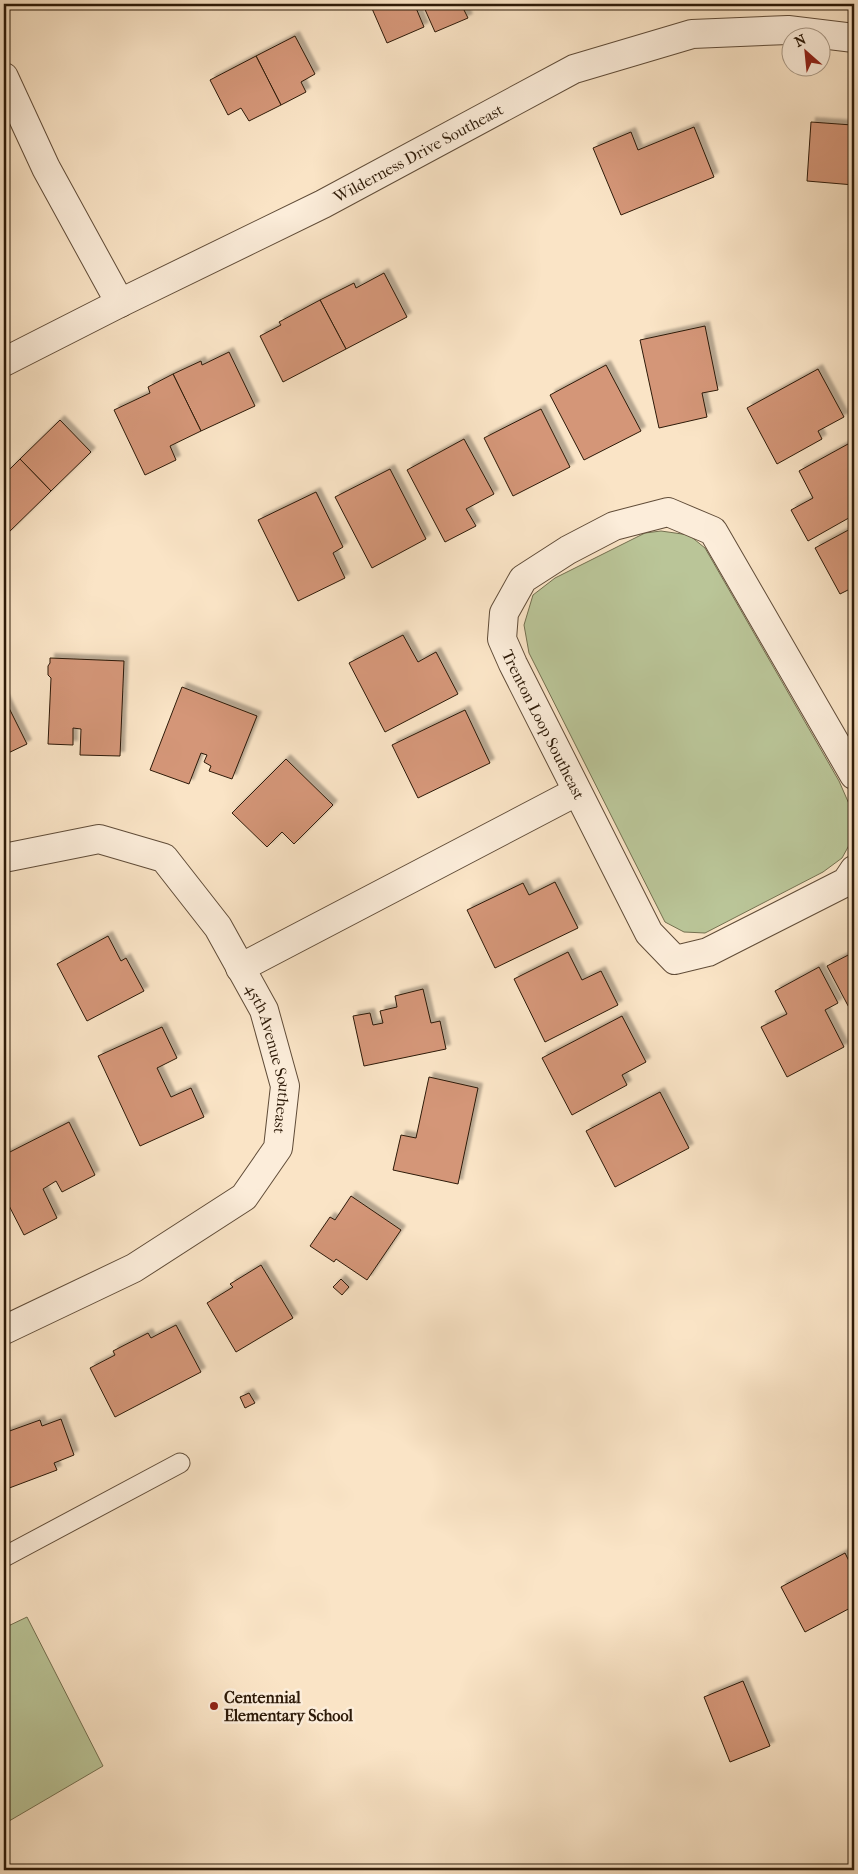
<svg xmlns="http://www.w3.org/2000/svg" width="858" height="1874" viewBox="0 0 858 1874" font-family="'IM FELL French Canon',serif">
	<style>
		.green { fill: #bac598; stroke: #747050 }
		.building { fill: #d49678; stroke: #2d1a08; filter: url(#shadow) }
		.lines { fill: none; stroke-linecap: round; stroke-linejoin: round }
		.lane-casing { stroke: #604c38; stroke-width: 21 }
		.street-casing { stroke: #604c38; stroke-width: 30 }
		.lane { stroke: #fcedda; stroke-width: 19 }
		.street { stroke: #fcedda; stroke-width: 28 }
		.poi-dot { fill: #8f2418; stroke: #fcedda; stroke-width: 2 }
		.labels { text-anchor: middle; stroke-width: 5; stroke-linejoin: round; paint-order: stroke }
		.street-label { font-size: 16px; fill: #2d1a08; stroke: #fcedda }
		.poi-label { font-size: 16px; font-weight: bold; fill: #2d1a08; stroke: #fcedda; text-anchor: start }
	</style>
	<defs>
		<filter id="shadow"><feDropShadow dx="4.5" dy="-4.5" stdDeviation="1" flood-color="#0004"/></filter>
	</defs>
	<rect width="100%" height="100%" fill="#fae4c6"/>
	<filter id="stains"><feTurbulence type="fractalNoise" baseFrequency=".004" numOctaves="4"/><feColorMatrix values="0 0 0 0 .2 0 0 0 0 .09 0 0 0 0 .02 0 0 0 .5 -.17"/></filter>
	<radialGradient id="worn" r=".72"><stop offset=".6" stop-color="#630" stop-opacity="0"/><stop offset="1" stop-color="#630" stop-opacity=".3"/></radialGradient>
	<!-- green -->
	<g class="green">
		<polygon points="661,531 689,535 705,548 839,781 853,813 853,838 842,858 823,872 705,933 684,932 665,922 529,653 524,625 533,595 555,578 645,533"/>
		<polygon points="27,1617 103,1766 4,1824 4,1628"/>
	</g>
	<!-- building -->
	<g class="building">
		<polygon points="370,4 461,4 468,18 435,32 423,5 416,8 424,27 387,43"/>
		<polygon points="295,36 315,74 301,82 306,92 281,105 256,56"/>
		<polygon points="256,56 281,105 249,121 241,108 228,115 210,80"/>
		<polygon points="811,122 852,125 851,136 854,136 854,185 807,181"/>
		<polygon points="694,127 714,177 621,215 593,148 631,132 638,150"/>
		<polygon points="384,273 407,317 346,349 320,300 354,283 356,288"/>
		<polygon points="320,300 346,349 283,382 260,336 281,325 279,322"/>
		<polygon points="705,326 718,390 702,393 707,417 659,428 640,340"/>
		<polygon points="229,352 255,406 201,431 173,374 201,361 202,365"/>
		<polygon points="606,365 641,431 584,460 550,395"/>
		<polygon points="818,369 844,417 818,431 822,439 777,464 747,408"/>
		<polygon points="173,374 201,431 170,446 176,460 145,475 114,410 150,393 148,387"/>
		<polygon points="541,409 570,467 513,496 484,438"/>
		<polygon points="60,420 91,452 51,491 20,459"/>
		<polygon points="464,439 494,494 466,509 476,526 445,542 407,470"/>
		<polygon points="848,444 854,455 854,515 808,541 791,510 813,498 799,471"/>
		<polygon points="20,459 51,491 7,534 4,531 4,475"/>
		<polygon points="390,469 426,539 372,568 335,497"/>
		<polygon points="316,492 343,547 333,553 345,578 298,601 258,520"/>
		<polygon points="854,527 854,587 840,594 815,548"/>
		<polygon points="403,635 418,662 436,652 458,694 385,732 349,663"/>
		<polygon points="50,658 124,661 120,756 80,755 81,729 73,728 73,745 48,744 51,678 48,675 48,666 50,663"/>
		<polygon points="182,687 257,716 232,779 209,771 211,766 204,762 207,755 201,753 189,784 150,770"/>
		<polygon points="4,698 27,744 4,755"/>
		<polygon points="465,710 490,763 418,798 392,745"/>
		<polygon points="286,759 333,805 294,844 282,832 267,847 232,813"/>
		<polygon points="555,882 578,928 495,968 467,910 523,883 529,895"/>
		<polygon points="108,936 121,961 126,958 144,991 87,1021 57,964"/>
		<polygon points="568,952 582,980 601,971 618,1005 545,1042 514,979"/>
		<polygon points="854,952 854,1017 827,966"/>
		<polygon points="819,967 838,1003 825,1010 844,1047 787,1077 761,1027 787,1014 775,991"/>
		<polygon points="423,989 431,1023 440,1021 446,1049 364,1066 353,1016 370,1013 373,1025 383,1023 380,1011 397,1007 395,996"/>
		<polygon points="622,1016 646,1062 622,1075 627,1085 572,1115 542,1058"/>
		<polygon points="162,1027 177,1058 157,1068 171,1097 191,1088 204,1117 140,1146 98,1056"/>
		<polygon points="429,1077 478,1088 458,1184 393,1170 401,1135 416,1138"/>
		<polygon points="660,1092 689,1148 615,1187 586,1131"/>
		<polygon points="69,1122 95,1175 62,1192 56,1181 43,1189 57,1218 24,1235 4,1196 4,1155"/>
		<polygon points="351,1196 401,1230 367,1280 336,1259 334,1262 310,1246 330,1217 335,1220"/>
		<polygon points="261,1265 293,1318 236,1352 207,1303 233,1287 230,1284"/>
		<polygon points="341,1279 349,1287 342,1295 333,1287"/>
		<polygon points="176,1325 201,1372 115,1417 90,1368 115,1355 113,1351 148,1333 151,1338"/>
		<polygon points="249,1393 255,1403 245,1408 240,1397"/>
		<polygon points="61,1419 74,1455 54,1463 57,1470 4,1490 4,1433 40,1420 42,1426"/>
		<polygon points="845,1553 854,1571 854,1606 805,1632 781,1587"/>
		<polygon points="743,1681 770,1746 730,1762 704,1697"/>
	</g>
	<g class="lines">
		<defs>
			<polyline id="lane" points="4,1557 180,1463"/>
			<g id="street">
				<polyline points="4,77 46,168 120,303"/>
				<path id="s1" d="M 4,362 L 120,303 L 323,204 L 574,69 L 692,34 L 788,30 L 854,38"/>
				<path id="s2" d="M 854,775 L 713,531 L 668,512 L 614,526 L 568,550 L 523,579 L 504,613 L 502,639 L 513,664 L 649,933 L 675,960 L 708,952 L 846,882 L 854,870"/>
				<path id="s3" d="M 4,858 L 99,839 L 164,858 L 218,927 L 264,1010 L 285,1086 L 278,1148 L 244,1197 L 134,1268 L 4,1330"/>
				<polyline points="240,968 576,792"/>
			</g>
		</defs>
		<!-- lane casing -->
		<use href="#lane" class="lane-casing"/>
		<!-- street casing -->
		<use href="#street" class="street-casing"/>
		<!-- lane -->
		<use href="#lane" class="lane"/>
		<!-- street -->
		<use href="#street" class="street"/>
	</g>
	<!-- markers -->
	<circle class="poi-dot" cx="214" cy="1706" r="5"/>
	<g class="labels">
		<!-- street labels -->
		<g class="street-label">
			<text dy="6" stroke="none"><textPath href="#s1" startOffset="464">Wilderness Drive Southeast</textPath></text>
			<text dy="6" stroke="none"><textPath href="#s2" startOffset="652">Trenton Loop Southeast</textPath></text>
			<text dy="6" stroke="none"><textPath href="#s3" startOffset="396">45th Avenue Southeast</textPath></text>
		</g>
		<!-- poi labels -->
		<g class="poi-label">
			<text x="224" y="1703">Centennial<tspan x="224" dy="18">Elementary School</tspan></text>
		</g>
	</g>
	<!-- margin -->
	<rect width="858" height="1874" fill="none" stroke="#fae4c6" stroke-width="20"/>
	<rect x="5" y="5" width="848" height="1864" fill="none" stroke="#2d1a08" stroke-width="2.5"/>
	<rect x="10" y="10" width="838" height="1854" fill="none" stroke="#2d1a08"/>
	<!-- north arrow -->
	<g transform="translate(806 52) rotate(333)"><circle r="24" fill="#fcedda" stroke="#a99986"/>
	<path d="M0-4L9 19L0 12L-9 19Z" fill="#8f2418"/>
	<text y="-8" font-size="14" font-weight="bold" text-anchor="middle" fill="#2d1a08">N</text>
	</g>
	<rect width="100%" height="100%" filter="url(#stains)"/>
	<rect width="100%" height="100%" fill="url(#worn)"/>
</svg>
